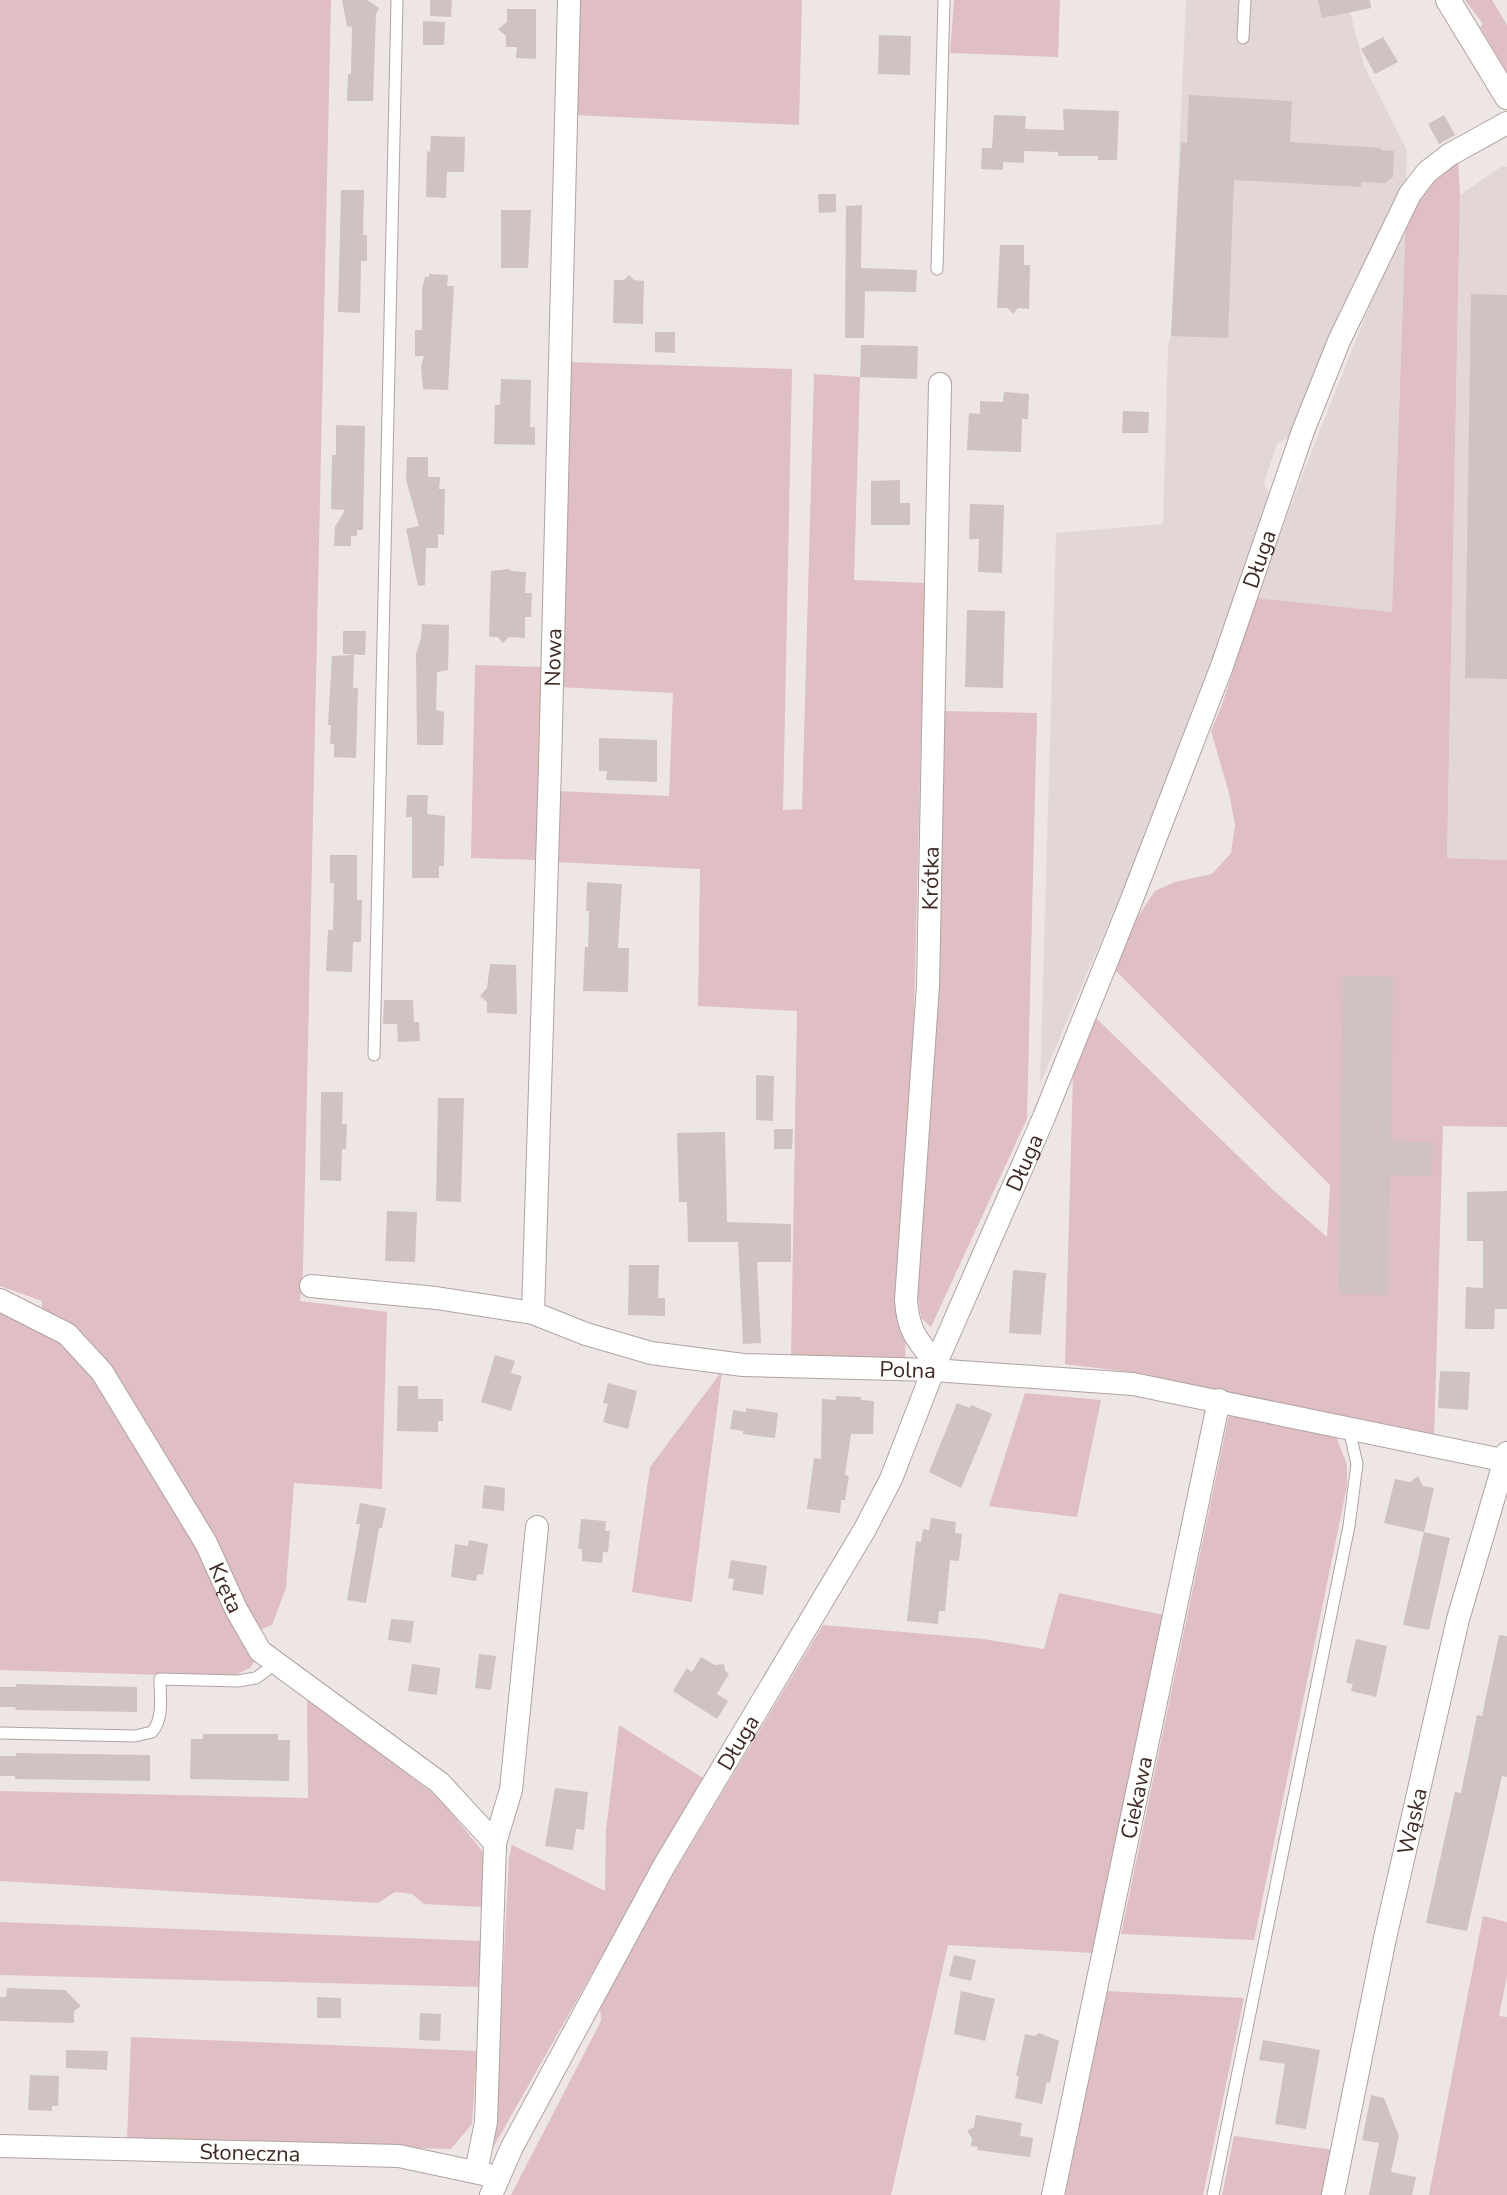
<svg xmlns="http://www.w3.org/2000/svg" width="1507" height="2195" viewBox="0 0 1507 2195" font-family="'Nunito Sans',sans-serif">
	<style>
		.built { fill: #e2d7d6 }
		.green { fill: #dfbec4 }
		.building { fill: #cfc2c1 }
		.lines { fill: none; stroke-linecap: round; stroke-linejoin: round }
		.lane-casing { stroke: #afa3a0; stroke-width: 13 }
		.street-casing { stroke: #afa3a0; stroke-width: 24 }
		.secondary-casing { stroke: #b4a29d; stroke-width: 26 }
		.lane { stroke: #fff; stroke-width: 11 }
		.street { stroke: #fff; stroke-width: 22 }
		.secondary { stroke: #fff; stroke-width: 24 }
		.labels { text-anchor: middle; stroke-width: 6; stroke-linejoin: round; paint-order: stroke }
		.street-label { font-size: 22px; fill: #402b24; stroke: #faf6f6 }
	</style>
	<rect width="100%" height="100%" fill="#eee6e5"/>
	<!-- built -->
	<g class="built">
		<polygon points="1186,0 1347,0 1364,66 1407,150 1406,183 1328,351 1323,350 1290,436 1277,444 1264,483 1271,499 1164,793 1040,1084 1056,533 1163,524 1168,346 1171,335"/>
		<polygon points="1502,166 1507,167 1507,860 1447,858 1460,195"/>
		<polygon points="1406,214 1392,612 1256,598 1305,468"/>
	</g>
	<!-- green -->
	<g class="green">
		<polygon points="0,0 331,0 303,1270 300,1301 387,1312 382,1489 294,1483 286,1588 272,1625 238,1638 255,1660 250,1668 231,1677 0,1670 0,1309 42,1327 42,1301 0,1286"/>
		<polygon points="574,0 802,0 799,125 572,115"/>
		<polygon points="954,0 1060,0 1058,57 950,53"/>
		<polygon points="1465,0 1492,0 1507,25 1507,72 1480,27 1483,24"/>
		<polygon points="1458,159 1460,195 1447,858 1507,860 1507,1127 1443,1126 1434,1441 1262,1406 1146,1374 1065,1364 1073,1074 1096,1018 1273,1190 1327,1237 1330,1185 1116,971 1133,924 1155,891 1175,882 1212,874 1231,853 1235,825 1229,793 1211,731 1222,705 1256,598 1392,612 1406,214 1420,191"/>
		<polygon points="566,362 792,369 783,810 802,809 814,374 860,377 854,580 925,583 905,1363 791,1359 797,1011 698,1006 700,869 555,862 557,791 669,796 673,693 559,687"/>
		<polygon points="475,665 541,667 537,860 471,858"/>
		<polygon points="942,711 1037,713 1027,1119 931,1327 921,1318 917,1290 929,1140"/>
		<polygon points="722,1371 692,1602 632,1592 650,1467"/>
		<polygon points="1025,1393 1101,1400 1077,1517 989,1506"/>
		<polygon points="1230,1410 1335,1434 1347,1464 1347,1486 1254,1940 1121,1934"/>
		<polygon points="1059,1593 1164,1615 1092,1953 948,1945 891,2195 511,2195 601,2021 600,2002 671,1878 823,1625 983,1639 1044,1649"/>
		<polygon points="307,1696 441,1800 483,1852 482,1907 424,1904 412,1894 395,1892 378,1903 0,1881 0,1791 308,1798"/>
		<polygon points="619,1725 703,1778 494,2146 509,1858 512,1845 605,1891 606,1830"/>
		<polygon points="1483,1916 1507,1922 1507,1976 1499,2016 1507,2017 1507,2195 1429,2195"/>
		<polygon points="0,1922 482,1941 481,1987 0,1975"/>
		<polygon points="1107,1991 1244,1998 1203,2195 1065,2195"/>
		<polygon points="131,2037 477,2051 472,2124 451,2149 127,2139"/>
		<polygon points="1234,2136 1334,2150 1324,2195 1222,2195"/>
	</g>
	<!-- building -->
	<g class="building">
		<polygon points="342,0 367,0 379,8 376,14 373,101 347,101 348,74 351,74 352,27 347,26"/>
		<polygon points="430,0 452,0 451,17 430,16"/>
		<polygon points="1318,0 1370,0 1371,8 1322,18"/>
		<polygon points="507,9 536,9 536,59 516,58 517,47 506,47 506,36 498,29 507,22"/>
		<polygon points="423,21 445,22 444,45 423,45"/>
		<polygon points="879,35 911,36 910,75 878,74"/>
		<polygon points="1383,37 1398,62 1375,74 1361,49"/>
		<polygon points="1189,95 1292,101 1290,142 1381,148 1381,150 1394,151 1393,177 1385,183 1361,182 1361,187 1234,180 1228,338 1171,336 1181,142 1187,143"/>
		<polygon points="1063,109 1119,111 1117,160 1098,160 1098,156 1058,156 1058,152 1024,151 1024,163 1003,162 1003,170 981,169 982,148 992,148 994,115 1026,116 1025,129 1064,130"/>
		<polygon points="1444,115 1455,135 1439,144 1428,124"/>
		<polygon points="431,136 465,137 464,172 447,172 446,198 426,197 427,151 430,152"/>
		<polygon points="341,190 364,190 363,235 367,235 367,261 361,261 360,313 338,312"/>
		<polygon points="818,194 836,194 836,212 819,213"/>
		<polygon points="862,205 861,268 917,270 916,292 865,291 864,338 845,338 846,206"/>
		<polygon points="501,210 531,210 528,268 501,268"/>
		<polygon points="1000,245 1024,245 1024,265 1030,265 1029,309 1018,308 1013,314 1008,308 997,308"/>
		<polygon points="429,274 448,275 447,286 454,286 448,390 423,389 421,366 424,356 415,356 415,330 422,330 422,288 425,277 429,277"/>
		<polygon points="629,275 634,280 644,281 643,324 613,323 614,280 624,280"/>
		<polygon points="1471,294 1507,295 1507,679 1465,678"/>
		<polygon points="655,332 675,332 675,353 655,352"/>
		<polygon points="861,345 918,346 917,379 860,377"/>
		<polygon points="501,379 531,380 530,427 535,427 535,445 494,444 495,405 500,405"/>
		<polygon points="1004,392 1029,394 1028,419 1022,419 1021,452 967,450 969,413 980,414 980,401 1003,402"/>
		<polygon points="1123,411 1149,412 1148,433 1122,433"/>
		<polygon points="336,425 365,426 363,530 357,530 357,536 351,536 351,546 334,546 335,527 345,510 331,509 332,455 336,455"/>
		<polygon points="407,457 428,457 428,477 440,477 439,489 445,489 444,535 438,534 438,548 426,548 425,585 418,586 406,529 419,526 406,480"/>
		<polygon points="900,480 900,503 910,503 910,525 871,525 871,481"/>
		<polygon points="970,504 1004,505 1002,573 978,572 979,539 969,539"/>
		<polygon points="509,569 511,571 526,572 525,593 532,593 531,617 525,617 525,638 509,637 503,643 498,637 489,637 491,571"/>
		<polygon points="967,610 1005,611 1003,688 965,687"/>
		<polygon points="422,624 449,625 448,670 437,672 436,710 444,712 443,745 417,745 416,654 421,638"/>
		<polygon points="343,631 366,631 365,655 343,654"/>
		<polygon points="354,655 353,688 358,688 356,758 334,757 334,744 330,744 331,725 328,725 332,656"/>
		<polygon points="599,738 657,740 657,782 606,780 607,771 599,771"/>
		<polygon points="407,795 428,795 427,814 445,816 444,866 439,866 439,878 412,878 412,817 406,817"/>
		<polygon points="330,855 357,855 357,900 362,900 361,942 353,942 352,972 326,971 328,930 333,930 334,883 330,883"/>
		<polygon points="587,882 622,884 618,948 629,948 628,992 583,991 585,947 588,947 589,911 586,911"/>
		<polygon points="490,964 516,965 517,1014 487,1013 487,1002 480,996 487,988"/>
		<polygon points="1343,976 1393,977 1391,1141 1433,1142 1432,1176 1390,1175 1389,1295 1338,1294"/>
		<polygon points="384,1000 413,1000 414,1022 419,1022 420,1041 398,1042 397,1024 383,1024"/>
		<polygon points="756,1075 774,1076 773,1121 756,1120"/>
		<polygon points="321,1092 343,1092 342,1124 347,1124 346,1149 342,1149 341,1181 320,1180"/>
		<polygon points="438,1098 464,1098 461,1202 436,1201"/>
		<polygon points="774,1129 793,1129 792,1149 774,1149"/>
		<polygon points="725,1132 727,1222 791,1224 791,1262 757,1262 761,1343 743,1344 738,1242 688,1242 687,1202 679,1202 677,1133"/>
		<polygon points="1507,1191 1507,1309 1495,1309 1494,1329 1465,1329 1466,1287 1483,1288 1483,1241 1467,1241 1467,1192"/>
		<polygon points="387,1211 417,1212 415,1262 385,1261"/>
		<polygon points="629,1265 659,1265 658,1298 665,1298 665,1316 628,1315"/>
		<polygon points="1013,1270 1046,1273 1041,1335 1009,1333"/>
		<polygon points="495,1355 515,1361 511,1373 522,1376 511,1411 481,1402"/>
		<polygon points="1440,1371 1470,1372 1468,1410 1438,1408"/>
		<polygon points="608,1383 637,1391 628,1429 603,1422 608,1404 603,1403"/>
		<polygon points="398,1386 418,1386 418,1399 443,1399 443,1421 438,1421 438,1432 397,1431"/>
		<polygon points="836,1396 861,1397 861,1400 874,1401 873,1434 851,1434 845,1475 849,1476 845,1500 841,1500 840,1513 807,1509 814,1458 821,1459 822,1399 836,1400"/>
		<polygon points="957,1403 970,1408 971,1405 992,1414 961,1488 929,1472"/>
		<polygon points="746,1408 778,1413 775,1438 743,1434 743,1431 730,1429 733,1410 746,1412"/>
		<polygon points="1418,1476 1423,1486 1434,1488 1424,1532 1384,1523 1395,1479 1410,1482"/>
		<polygon points="484,1485 505,1488 504,1511 482,1508"/>
		<polygon points="360,1503 386,1508 382,1528 379,1528 366,1603 347,1600 360,1524 356,1524"/>
		<polygon points="931,1518 956,1522 955,1533 962,1534 959,1561 950,1560 945,1611 939,1611 938,1624 907,1621 916,1541 921,1542 923,1529 929,1530"/>
		<polygon points="581,1519 606,1521 605,1531 610,1531 608,1552 603,1552 602,1563 582,1561 582,1549 578,1549"/>
		<polygon points="1424,1532 1450,1538 1429,1630 1403,1625"/>
		<polygon points="469,1540 488,1544 483,1575 477,1574 476,1581 451,1577 455,1544 468,1546"/>
		<polygon points="731,1560 767,1566 763,1595 732,1590 734,1579 728,1578"/>
		<polygon points="391,1619 414,1621 411,1643 388,1640"/>
		<polygon points="1499,1635 1507,1636 1507,1777 1502,1776 1467,1931 1426,1923 1455,1792 1461,1793 1477,1715 1482,1716"/>
		<polygon points="1356,1639 1387,1646 1376,1697 1351,1691 1353,1684 1346,1683"/>
		<polygon points="479,1654 496,1656 491,1690 475,1688"/>
		<polygon points="701,1657 715,1665 724,1664 725,1671 729,1674 717,1694 728,1701 717,1719 673,1691 687,1668 692,1672"/>
		<polygon points="412,1664 440,1668 437,1695 408,1691"/>
		<polygon points="16,1684 137,1687 137,1712 15,1710 16,1707 0,1707 0,1687 16,1687"/>
		<polygon points="203,1734 278,1734 278,1740 290,1740 289,1781 190,1779 191,1739 203,1739"/>
		<polygon points="16,1753 150,1755 150,1781 15,1779 15,1776 0,1776 0,1756 16,1756"/>
		<polygon points="555,1788 588,1792 584,1830 576,1829 573,1850 545,1846"/>
		<polygon points="954,1955 976,1960 971,1981 949,1976"/>
		<polygon points="7,1988 65,1990 81,2006 74,2011 74,2023 0,2021 0,1997 6,1997"/>
		<polygon points="961,1991 995,1999 985,2041 954,2034"/>
		<polygon points="317,1997 341,1998 341,2018 317,2018"/>
		<polygon points="420,2013 441,2014 440,2041 419,2040"/>
		<polygon points="1039,2033 1059,2041 1050,2083 1047,2082 1042,2104 1015,2098 1019,2076 1016,2076 1025,2034 1035,2036"/>
		<polygon points="1263,2040 1320,2050 1306,2129 1275,2124 1285,2064 1259,2060"/>
		<polygon points="66,2050 108,2051 107,2070 66,2068"/>
		<polygon points="30,2075 59,2076 58,2106 52,2106 52,2111 28,2110"/>
		<polygon points="1371,2095 1384,2098 1399,2136 1391,2172 1416,2177 1412,2195 1369,2195 1379,2143 1362,2140"/>
		<polygon points="976,2115 1022,2123 1020,2136 1033,2138 1030,2157 977,2150 978,2147 971,2146 972,2138 967,2131 974,2127"/>
	</g>
	<g class="lines">
		<defs>
			<g id="lane">
				<polyline points="1243,38 1245,0"/>
				<polyline points="937,269 944,0"/>
				<polyline points="374,1055 397,0"/>
				<path d="M 0,1733 L 135,1736 L 152,1732 C 164,1718 160,1697 160,1679 L 238,1681 L 256,1678 L 275,1664"/>
				<polyline points="1213,2195 1349,1526 1357,1464 1349,1429"/>
			</g>
			<g id="street">
				<path id="s1" d="M 311,1286 L 436,1298 L 533,1313 L 586,1334 L 651,1353 L 743,1365 L 933,1370 L 1133,1384 L 1507,1461"/>
				<path id="s2" d="M 0,1300 L 67,1334 L 102,1372 L 206,1543 L 236,1609 L 260,1651 L 440,1783 L 495,1843 L 486,2122 L 476,2172"/>
				<path id="s3" d="M 533,1313 L 550,766 L 569,0"/>
				<path id="s4" d="M 936,1363 C 917,1340 908,1331 906,1300 L 928,986 L 940,384"/>
				<polyline points="495,1843 511,1790 537,1527"/>
				<path id="s5" d="M 0,2146 L 399,2156 L 488,2175"/>
				<path id="s6" d="M 491,2195 L 512,2147 L 664,1866 L 865,1529 L 891,1479 L 936,1363 L 1044,1117 L 1132,899 L 1222,666 L 1303,431 L 1339,341 L 1410,194 L 1427,172 L 1449,155 L 1507,123"/>
				<path id="s7" d="M 1053,2195 L 1219,1400"/>
				<path id="s8" d="M 1333,2195 L 1385,1938 L 1458,1619 L 1507,1453"/>
			</g>
			<polyline id="secondary" points="1448,0 1507,97"/>
		</defs>
		<!-- lane casing -->
		<use href="#lane" class="lane-casing"/>
		<!-- street casing -->
		<use href="#street" class="street-casing"/>
		<!-- secondary casing -->
		<use href="#secondary" class="secondary-casing"/>
		<!-- lane -->
		<use href="#lane" class="lane"/>
		<!-- street -->
		<use href="#street" class="street"/>
		<!-- secondary -->
		<use href="#secondary" class="secondary"/>
	</g>
	<g class="labels">
		<!-- street labels -->
		<g class="street-label">
			<text dy="8" stroke="none"><textPath href="#s6" startOffset="1812">Długa</textPath></text>
			<text dy="8" stroke="none"><textPath href="#s3" startOffset="656">Nowa</textPath></text>
			<text dy="8" stroke="none"><textPath href="#s4" startOffset="494">Krótka</textPath></text>
			<text dy="8" stroke="none"><textPath href="#s6" startOffset="1164">Długa</textPath></text>
			<text dy="8" stroke="none"><textPath href="#s1" startOffset="606">Polna</textPath></text>
			<text dy="8" stroke="none"><textPath href="#s2" startOffset="376">Kręta</textPath></text>
			<text dy="8" stroke="none"><textPath href="#s6" startOffset="516">Długa</textPath></text>
			<text dy="8" stroke="none"><textPath href="#s7" startOffset="406">Ciekawa</textPath></text>
			<text dy="8" stroke="none"><textPath href="#s8" startOffset="382">Wąska</textPath></text>
			<text dy="8" stroke="none"><textPath href="#s5" startOffset="250">Słoneczna</textPath></text>
		</g>
	</g>
</svg>
